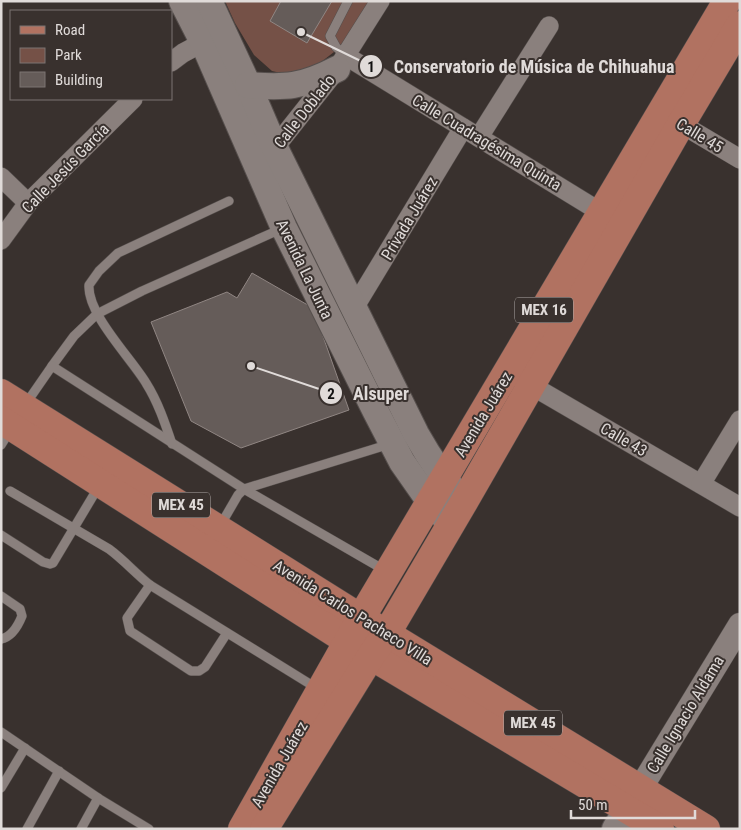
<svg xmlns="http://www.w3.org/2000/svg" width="741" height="830" viewBox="0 0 741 830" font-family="'Roboto Condensed',sans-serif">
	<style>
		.green { fill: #755147 }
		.building { fill: #655c59; stroke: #908683 }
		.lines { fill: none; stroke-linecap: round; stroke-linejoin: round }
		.service-casing { stroke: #564f4d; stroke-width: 10 }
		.minor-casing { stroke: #564f4d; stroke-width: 20 }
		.tertiary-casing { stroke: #564f4d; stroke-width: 25 }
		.secondary-casing { stroke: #564f4d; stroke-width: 28 }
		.primary-casing { stroke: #564f4d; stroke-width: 29 }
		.service { stroke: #8a807d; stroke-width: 9 }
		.minor { stroke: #8a807d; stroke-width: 19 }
		.tertiary { stroke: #8a807d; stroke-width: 24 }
		.secondary { stroke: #8a807d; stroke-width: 26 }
		.primary { stroke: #b17261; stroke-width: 28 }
		.labels { text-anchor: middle; stroke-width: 4; stroke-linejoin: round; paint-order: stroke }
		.shield { fill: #39312e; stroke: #aea8a6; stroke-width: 1 }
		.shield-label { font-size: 15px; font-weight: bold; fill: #e0dbd9 }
		.street-label { font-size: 16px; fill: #e0dbd9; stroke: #39312e }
		.leader { fill: none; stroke: #e0dbd9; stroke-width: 2 }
		.callout-dot { fill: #e0dbd9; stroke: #39312e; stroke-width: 2 }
		.mark-label { font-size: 15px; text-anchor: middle; font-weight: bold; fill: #111 }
		.callout-label { font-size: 18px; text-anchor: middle; font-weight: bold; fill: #e0dbd9; stroke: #39312e; stroke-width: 4; stroke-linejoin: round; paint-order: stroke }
	</style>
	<rect width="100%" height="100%" fill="#39312e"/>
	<!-- green -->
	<polygon class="green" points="225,1 370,1 343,45 316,66 294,76 272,71 254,55 235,23"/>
	<!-- building -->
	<g class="building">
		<polygon points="281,1 332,1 307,43 270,21"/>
		<polygon points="252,273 313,308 349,410 241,448 191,421 151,322 227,292 237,298"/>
	</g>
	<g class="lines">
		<defs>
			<g id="service">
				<polyline points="346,56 336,47 330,36 348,1"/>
				<polyline points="52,366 74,336 97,314 142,291 281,229"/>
				<polyline points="25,405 52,366 244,489 386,571"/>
				<path d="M 172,444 C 165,423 158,402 146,383 C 131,358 87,314 89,285 L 99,271 L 118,253 L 229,201"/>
				<polyline points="1,445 11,429"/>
				<path d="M 10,491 L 109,549 C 124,560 136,574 150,585 L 318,689"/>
				<polyline points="220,526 238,495 244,489 390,444"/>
				<polyline points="1,535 43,562 50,564 53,563 99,486"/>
				<polyline points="150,585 127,618 130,631 191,671 199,671 205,667 227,633"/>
				<path d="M 1,596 L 20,609 L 22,616 C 18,626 11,637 1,639"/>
				<polyline points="1,732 98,798 149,829"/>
				<polyline points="1,788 25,748"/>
				<polyline points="27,829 59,771"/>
				<polyline points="81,829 98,798"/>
			</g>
			<g id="minor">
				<polyline points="346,56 602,213"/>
				<polyline points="171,62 183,53 213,37"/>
				<polyline points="671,118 740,159"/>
				<polyline points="479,137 549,26"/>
				<polyline points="268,156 337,69 380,1"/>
				<polyline points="1,177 28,203"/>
				<polyline points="1,240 28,203 133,99"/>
				<polyline points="354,308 463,128"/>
				<polyline points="522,380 740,507"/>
				<polyline points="701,484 740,420"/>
			</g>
			<polyline id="tertiary" points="640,789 740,625"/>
			<g id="secondary">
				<polyline points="182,1 203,42 284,228 376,412 402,462 430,502 451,524"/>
				<path d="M 209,1 L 248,85 L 275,148 L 416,434 C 430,459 445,481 464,502"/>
				<path d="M 248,85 C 286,88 302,87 337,69"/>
				<polyline points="615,829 639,791"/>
			</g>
			<g id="primary">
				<polyline points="1,393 361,618 706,829"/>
				<polyline points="1,420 371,656 660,829"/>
				<polyline points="242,829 361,618 727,1"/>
				<polyline points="264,829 371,656 387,633 464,502 681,124 740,25"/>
			</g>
		</defs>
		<!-- service casing -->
		<use href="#service" class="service-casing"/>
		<!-- minor casing -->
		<use href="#minor" class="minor-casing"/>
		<!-- tertiary casing -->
		<use href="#tertiary" class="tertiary-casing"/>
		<!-- secondary casing -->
		<use href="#secondary" class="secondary-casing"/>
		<!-- primary casing -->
		<use href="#primary" class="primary-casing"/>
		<!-- service -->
		<use href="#service" class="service"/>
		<!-- minor -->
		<use href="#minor" class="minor"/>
		<!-- tertiary -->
		<use href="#tertiary" class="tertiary"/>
		<!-- secondary -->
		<use href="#secondary" class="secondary"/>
		<!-- primary -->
		<use href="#primary" class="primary"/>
	</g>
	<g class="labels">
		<!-- shield labels -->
		<g class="shield">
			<rect x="515" y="297.5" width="58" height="25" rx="4"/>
			<rect x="152" y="492.5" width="58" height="25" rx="4"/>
			<rect x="504" y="710.5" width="58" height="25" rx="4"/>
		</g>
		<g class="shield-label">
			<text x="544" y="315">MEX 16</text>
			<text x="181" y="510">MEX 45</text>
			<text x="533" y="728">MEX 45</text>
		</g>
		<!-- street labels -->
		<g class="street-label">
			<text transform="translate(304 111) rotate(-52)" y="6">Calle Doblado</text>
			<text transform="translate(700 135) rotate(31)" y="6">Calle 45</text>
			<text transform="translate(487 142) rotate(31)" y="6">Calle Cuadragésima Quinta</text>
			<text transform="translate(65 168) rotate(-46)" y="6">Calle Jesús García</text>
			<text transform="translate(409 218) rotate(-59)" y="6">Privada Juárez</text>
			<text transform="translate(305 269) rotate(64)" y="6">Avenida La Junta</text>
			<text transform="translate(483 414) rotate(-59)" y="6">Avenida Juárez</text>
			<text transform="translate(624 439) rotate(30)" y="6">Calle 43</text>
			<text transform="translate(353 612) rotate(32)" y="6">Avenida Carlos Pacheco Villa</text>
			<text transform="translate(685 714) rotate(-59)" y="6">Calle Ignacio Aldama</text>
			<text transform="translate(279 764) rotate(-60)" y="6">Avenida Juárez</text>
		</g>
	</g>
	<!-- callouts -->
	<path class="leader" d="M301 32L371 66M251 366L331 393"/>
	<g class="callout-dot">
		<circle cx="301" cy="32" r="5"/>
		<circle cx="251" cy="366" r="5"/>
		<circle cx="371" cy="66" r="12"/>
		<circle cx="331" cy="393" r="12"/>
	</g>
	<g class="mark-label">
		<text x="371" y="72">1</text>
		<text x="331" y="399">2</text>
	</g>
	<g class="callout-label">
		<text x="534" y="73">Conservatorio de Música de Chihuahua</text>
		<text x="381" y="400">Alsuper</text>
	</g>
	<!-- border -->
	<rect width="741" height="830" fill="none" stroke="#e0dbd9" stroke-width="5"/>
	<!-- legend -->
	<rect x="10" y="10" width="162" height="90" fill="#39312e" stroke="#7c7572"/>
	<rect x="20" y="26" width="25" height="8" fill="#b17261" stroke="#7c7572"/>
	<text x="55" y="35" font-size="15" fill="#e0dbd9">Road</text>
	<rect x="20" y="48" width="25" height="15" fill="#755147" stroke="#7c7572"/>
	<text x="55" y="60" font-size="15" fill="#e0dbd9">Park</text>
	<rect x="20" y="72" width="25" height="15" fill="#655c59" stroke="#7c7572"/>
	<text x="55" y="85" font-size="15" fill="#e0dbd9">Building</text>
	<!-- scale -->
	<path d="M571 810v8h124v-8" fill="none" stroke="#e0dbd9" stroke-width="2.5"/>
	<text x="578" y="810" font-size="15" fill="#e0dbd9" stroke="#39312e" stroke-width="4" paint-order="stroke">50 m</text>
</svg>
